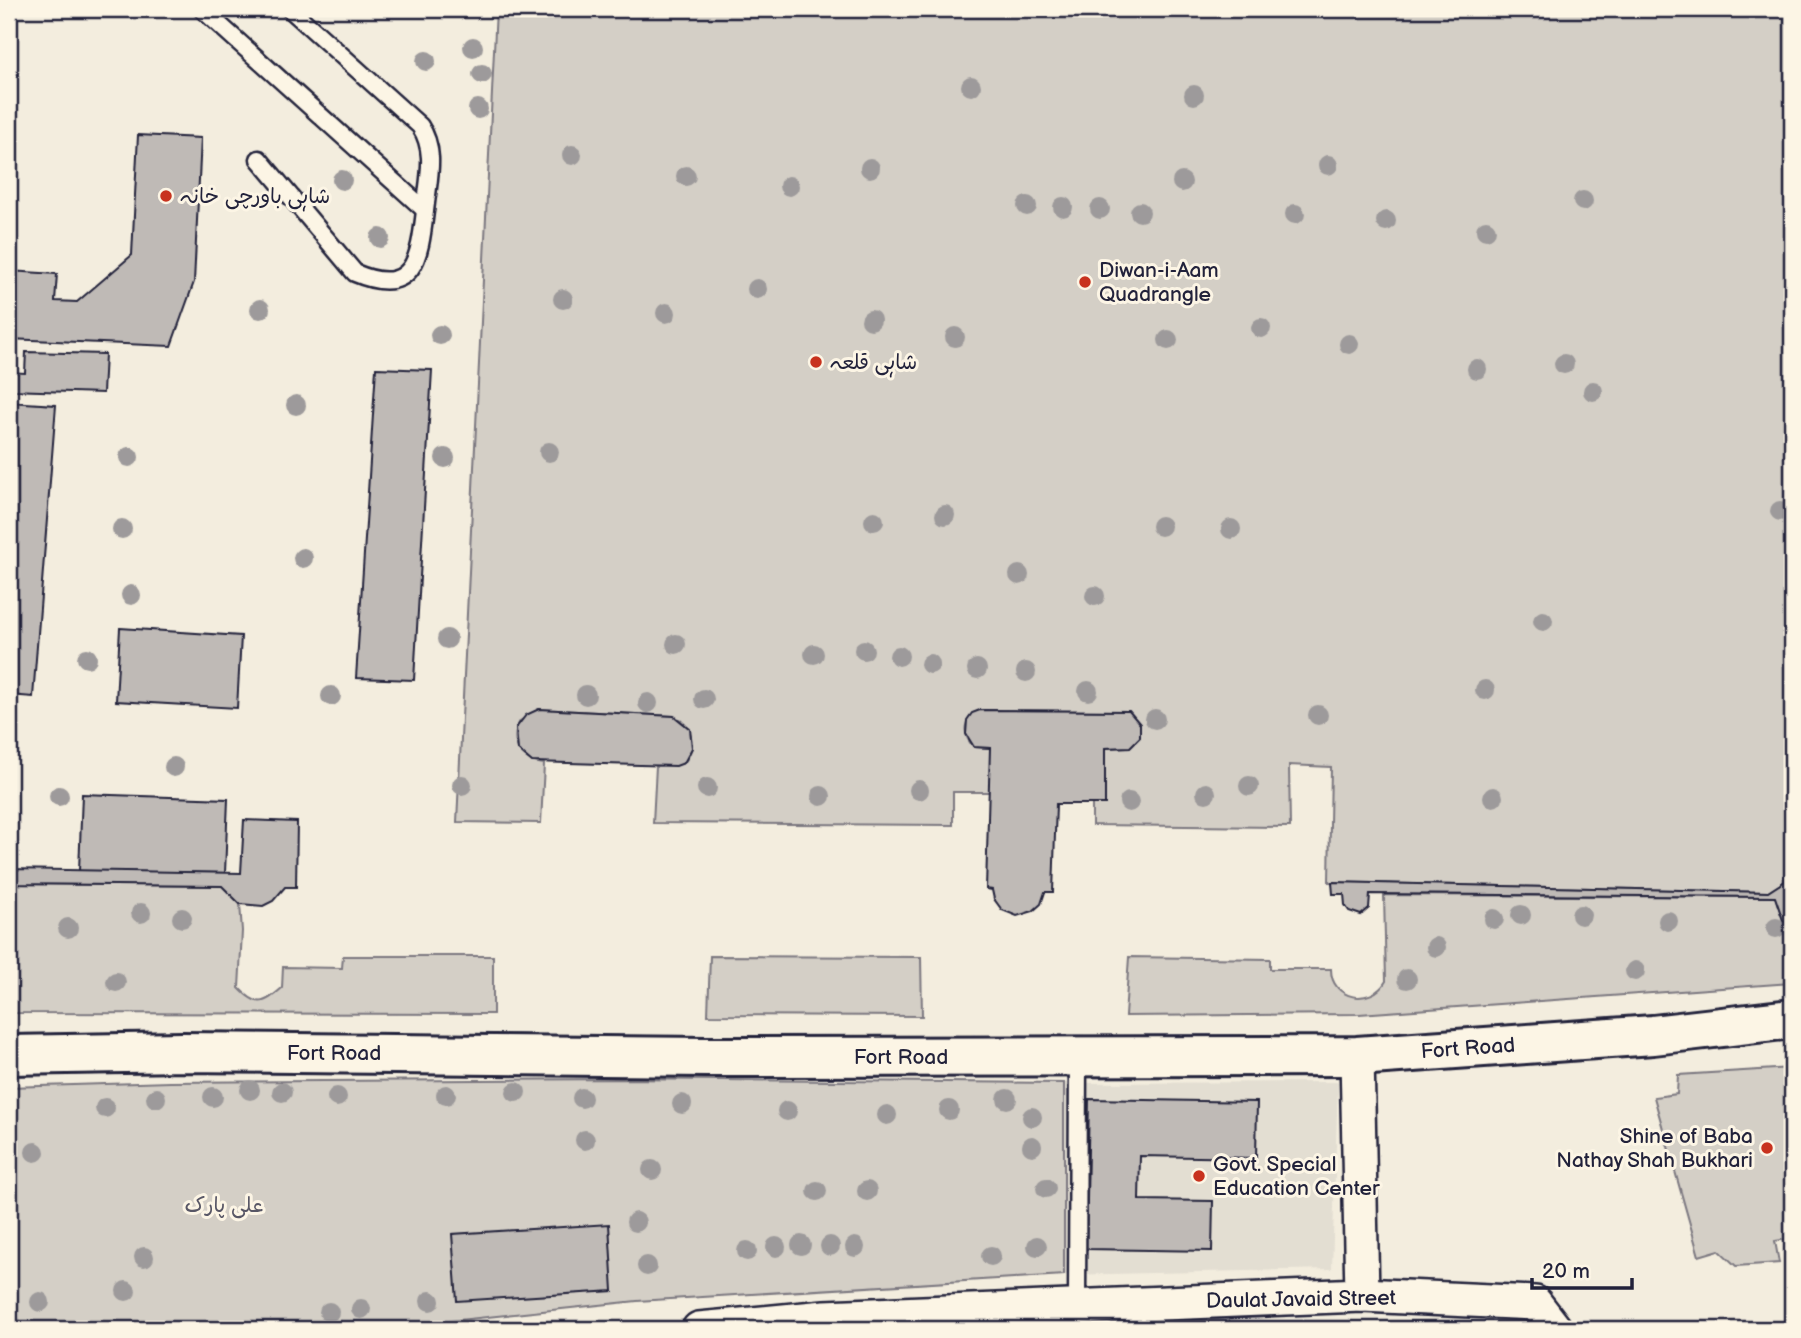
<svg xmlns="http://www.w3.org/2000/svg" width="1801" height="1338" viewBox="0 0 1801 1338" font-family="'Balsamiq Sans','Playpen Sans Arabic',sans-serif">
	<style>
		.built { fill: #e3ded2 }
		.green { fill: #d4cfc6; stroke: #7b7880; stroke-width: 2 }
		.building { fill: #bfbab6; stroke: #22223b; stroke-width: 2 }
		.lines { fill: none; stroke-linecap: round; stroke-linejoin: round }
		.lane-casing { stroke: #22223b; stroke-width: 21 }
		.street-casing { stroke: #22223b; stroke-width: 38 }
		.secondary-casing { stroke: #22223b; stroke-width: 44 }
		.lane { stroke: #fcf5e5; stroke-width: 16 }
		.street { stroke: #fcf5e5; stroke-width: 33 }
		.secondary { stroke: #fcf5e5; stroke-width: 38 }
		.tree { fill: #9d9a9b }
		.poi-dot { fill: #c8321e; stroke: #fcf5e5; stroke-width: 2.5 }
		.labels { text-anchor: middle; stroke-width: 6; stroke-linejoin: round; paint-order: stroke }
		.poi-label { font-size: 21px; fill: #22223b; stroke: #fcf5e5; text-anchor: start }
		.street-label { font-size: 21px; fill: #22223b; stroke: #fcf5e5 }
		.park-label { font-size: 21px; fill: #575665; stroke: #fcf5e5 }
	</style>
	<rect width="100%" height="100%" fill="#f3edde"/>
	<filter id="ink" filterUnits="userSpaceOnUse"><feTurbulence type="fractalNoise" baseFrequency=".0143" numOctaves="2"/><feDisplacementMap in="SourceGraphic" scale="14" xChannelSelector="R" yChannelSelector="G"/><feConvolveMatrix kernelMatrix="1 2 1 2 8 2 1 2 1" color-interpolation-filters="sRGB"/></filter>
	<g filter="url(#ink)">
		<!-- built -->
		<polygon class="built" points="1338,1082 1332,1269 1064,1275 1064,1083"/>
		<!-- green -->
		<g class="green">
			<path d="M 496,9 L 1792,9 L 1792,737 L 1785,881 L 1768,892 L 1329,882 L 1331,767 L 1289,765 L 1290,827 L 1092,825 L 1092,804 L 1105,803 L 1105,748 L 1130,747 L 1140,737 L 1140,724 L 1129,711 L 980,710 C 963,716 961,735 974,747 L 990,748 L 990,792 L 953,792 L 953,825 L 653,823 L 656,766 L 684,763 C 698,746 692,725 674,716 L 539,709 L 520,721 C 508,743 521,761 544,764 L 541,823 L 457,822 Z"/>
			<path d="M 9,884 L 222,886 L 240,904 L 242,931 L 239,988 C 257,1007 263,1005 282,988 L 283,967 L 342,968 L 343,956 L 493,956 L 493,1014 L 9,1013 Z"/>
			<path d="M 1384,895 L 1775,897 L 1783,920 L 1792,929 L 1792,983 L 1359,1014 L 1125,1016 L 1129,957 L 1270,959 L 1270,969 L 1331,969 C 1331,1000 1371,1007 1386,981 Z"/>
			<polygon points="710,956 921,957 922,1016 708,1015"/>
			<polygon points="1792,1068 1792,1238 1775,1241 1779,1263 1736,1266 1719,1250 1699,1256 1654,1097 1677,1094 1678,1075"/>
			<polygon points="619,1079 1064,1083 1064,1275 637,1301 374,1329 24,1329 9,1303 9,1087 170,1082"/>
		</g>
		<!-- building -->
		<g class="building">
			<polygon points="138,135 201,138 194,282 171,346 9,339 9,271 57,274 55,301 77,302 132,255"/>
			<polygon points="26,352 105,354 103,393 9,390 9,372 25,373"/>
			<polygon points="376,368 432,370 414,680 356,678"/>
			<polygon points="9,402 56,405 33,697 9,695"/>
			<polygon points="120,628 241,636 237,708 116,701"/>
			<polygon points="539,709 674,716 690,729 692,748 684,763 676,766 532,762 518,750 516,728 526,715"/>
			<polygon points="980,710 1129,711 1140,724 1140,737 1130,747 1105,748 1105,804 1056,804 1053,892 1045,892 1041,904 1033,911 1017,916 1002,910 994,899 992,890 986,889 990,748 974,747 966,734 967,720 972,713"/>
			<polygon points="1792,737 1792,929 1783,920 1775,897 1370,894 1369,908 1361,915 1349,911 1345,905 1344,894 1333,894 1332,882 1768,892 1785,881"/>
			<polygon points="82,794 228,799 225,873 79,871"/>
			<polygon points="244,820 297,822 296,887 285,887 273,901 263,906 240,904 222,886 9,884 9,869 241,873"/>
			<polygon points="1089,1099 1257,1102 1256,1158 1140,1156 1139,1200 1213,1201 1212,1251 1086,1249"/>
			<polygon points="609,1224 613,1291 457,1301 452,1234"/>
		</g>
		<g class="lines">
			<defs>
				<g id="lane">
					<polyline points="202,9 425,210"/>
					<path d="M 259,159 L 355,273 C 419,300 420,250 426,203 C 429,176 436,150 420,126 L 290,9"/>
					<polyline points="1077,1306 1078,1057"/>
				</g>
				<g id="street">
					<polyline points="1357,1056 1362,1295"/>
					<polyline points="699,1329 825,1317 1362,1295 1535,1303 1555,1329"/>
				</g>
				<polyline id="secondary" points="9,1055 182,1052 706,1057 1357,1056 1653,1035 1792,1019"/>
			</defs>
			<!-- lane casing -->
			<use href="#lane" class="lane-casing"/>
			<!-- street casing -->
			<use href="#street" class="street-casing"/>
			<!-- secondary casing -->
			<use href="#secondary" class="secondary-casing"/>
			<!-- lane -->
			<use href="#lane" class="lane"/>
			<!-- street -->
			<use href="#street" class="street"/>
			<!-- secondary -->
			<use href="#secondary" class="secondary"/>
		</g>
		<!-- trees -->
		<g class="tree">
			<circle cx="473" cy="47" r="10"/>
			<circle cx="426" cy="61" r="10"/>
			<circle cx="482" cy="74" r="10"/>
			<circle cx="971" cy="86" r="10"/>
			<circle cx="1194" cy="95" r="10"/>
			<circle cx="478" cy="109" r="10"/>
			<circle cx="572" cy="155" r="10"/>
			<circle cx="1328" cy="165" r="10"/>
			<circle cx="870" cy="168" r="10"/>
			<circle cx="686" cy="176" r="10"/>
			<circle cx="342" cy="180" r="10"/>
			<circle cx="1182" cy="182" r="10"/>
			<circle cx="789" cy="186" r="10"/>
			<circle cx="1583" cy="201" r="10"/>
			<circle cx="1027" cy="206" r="10"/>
			<circle cx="1063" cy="207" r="10"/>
			<circle cx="1100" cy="209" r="10"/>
			<circle cx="1140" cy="212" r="10"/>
			<circle cx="1295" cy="214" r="10"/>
			<circle cx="1386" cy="221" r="10"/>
			<circle cx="1486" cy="230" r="10"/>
			<circle cx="380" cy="238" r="10"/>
			<circle cx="757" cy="289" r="10"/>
			<circle cx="563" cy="299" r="10"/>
			<circle cx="260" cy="309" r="10"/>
			<circle cx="666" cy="313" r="10"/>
			<circle cx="871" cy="320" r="10"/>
			<circle cx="1261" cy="328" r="10"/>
			<circle cx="440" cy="335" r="10"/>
			<circle cx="955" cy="337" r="10"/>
			<circle cx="1168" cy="340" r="10"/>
			<circle cx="1349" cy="344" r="10"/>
			<circle cx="1564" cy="364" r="10"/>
			<circle cx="1477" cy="369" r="10"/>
			<circle cx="1593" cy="391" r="10"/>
			<circle cx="296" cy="405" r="10"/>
			<circle cx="549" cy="452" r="10"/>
			<circle cx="129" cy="457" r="10"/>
			<circle cx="445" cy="458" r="10"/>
			<circle cx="1780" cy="511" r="10"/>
			<circle cx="945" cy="515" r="10"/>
			<circle cx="874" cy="521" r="10"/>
			<circle cx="1161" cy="526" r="10"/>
			<circle cx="122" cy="529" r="10"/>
			<circle cx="1231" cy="529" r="10"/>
			<circle cx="303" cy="558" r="10"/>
			<circle cx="1019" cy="575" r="10"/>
			<circle cx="131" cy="595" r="10"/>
			<circle cx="1095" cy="596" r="10"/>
			<circle cx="1543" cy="621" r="10"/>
			<circle cx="447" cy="639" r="10"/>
			<circle cx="676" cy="644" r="10"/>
			<circle cx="864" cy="650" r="10"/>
			<circle cx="814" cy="654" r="10"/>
			<circle cx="899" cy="656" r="10"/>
			<circle cx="87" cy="658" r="10"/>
			<circle cx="930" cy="664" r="10"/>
			<circle cx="977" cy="669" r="10"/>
			<circle cx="1026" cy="672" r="10"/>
			<circle cx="1485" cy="690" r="10"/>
			<circle cx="1088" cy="691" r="10"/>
			<circle cx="586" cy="695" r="10"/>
			<circle cx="331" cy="696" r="10"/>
			<circle cx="704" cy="699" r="10"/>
			<circle cx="648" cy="703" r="10"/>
			<circle cx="1318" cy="715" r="10"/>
			<circle cx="1155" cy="719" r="10"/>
			<circle cx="174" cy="767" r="10"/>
			<circle cx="462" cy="785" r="10"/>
			<circle cx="1249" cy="786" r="10"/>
			<circle cx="707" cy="788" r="10"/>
			<circle cx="919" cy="790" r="10"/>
			<circle cx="1206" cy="793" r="10"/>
			<circle cx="59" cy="796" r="10"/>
			<circle cx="821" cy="796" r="10"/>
			<circle cx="1493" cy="797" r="10"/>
			<circle cx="1129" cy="802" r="10"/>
			<circle cx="141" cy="913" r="10"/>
			<circle cx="1521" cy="915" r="10"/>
			<circle cx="1581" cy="915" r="10"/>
			<circle cx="182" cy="918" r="10"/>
			<circle cx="1494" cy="919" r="10"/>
			<circle cx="1668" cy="921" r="10"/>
			<circle cx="68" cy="928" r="10"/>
			<circle cx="1776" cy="928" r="10"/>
			<circle cx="1436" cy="947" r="10"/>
			<circle cx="1635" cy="971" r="10"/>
			<circle cx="1407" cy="979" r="10"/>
			<circle cx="116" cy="982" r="10"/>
			<circle cx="250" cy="1090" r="10"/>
			<circle cx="282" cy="1092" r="10"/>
			<circle cx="516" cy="1092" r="10"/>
			<circle cx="446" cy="1095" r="10"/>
			<circle cx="213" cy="1097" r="10"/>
			<circle cx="337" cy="1097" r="10"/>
			<circle cx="156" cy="1098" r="10"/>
			<circle cx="582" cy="1098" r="10"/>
			<circle cx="1007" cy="1099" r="10"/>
			<circle cx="682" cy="1104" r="10"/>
			<circle cx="105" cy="1108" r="10"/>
			<circle cx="949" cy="1110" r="10"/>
			<circle cx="787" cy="1111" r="10"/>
			<circle cx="887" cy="1115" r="10"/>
			<circle cx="1032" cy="1117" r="10"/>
			<circle cx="585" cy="1140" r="10"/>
			<circle cx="1032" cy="1146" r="10"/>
			<circle cx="35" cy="1152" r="10"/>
			<circle cx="652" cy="1170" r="10"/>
			<circle cx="1046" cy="1188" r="10"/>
			<circle cx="817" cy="1191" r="10"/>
			<circle cx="867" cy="1191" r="10"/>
			<circle cx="636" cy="1222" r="10"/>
			<circle cx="801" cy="1245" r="10"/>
			<circle cx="830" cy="1246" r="10"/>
			<circle cx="1037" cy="1246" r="10"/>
			<circle cx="776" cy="1247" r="10"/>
			<circle cx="855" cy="1247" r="10"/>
			<circle cx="747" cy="1251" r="10"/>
			<circle cx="991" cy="1256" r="10"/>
			<circle cx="144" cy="1257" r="10"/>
			<circle cx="647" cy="1266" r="10"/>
			<circle cx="126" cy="1291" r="10"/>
			<circle cx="430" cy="1301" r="10"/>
			<circle cx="40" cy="1302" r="10"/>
			<circle cx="361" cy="1309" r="10"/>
			<circle cx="329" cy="1312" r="10"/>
		</g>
	</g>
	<!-- markers -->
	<g class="poi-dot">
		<circle cx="166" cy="196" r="7"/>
		<circle cx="1085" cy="282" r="7"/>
		<circle cx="816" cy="362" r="7"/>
		<circle cx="1767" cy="1148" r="7"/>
		<circle cx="1199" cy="1176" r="7"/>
	</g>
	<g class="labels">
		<!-- poi labels -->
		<g class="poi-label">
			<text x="180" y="203">شاہی باورچی خانہ</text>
			<text x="1099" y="277">Diwan-i-Aam<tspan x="1099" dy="24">Quadrangle</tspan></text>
			<text x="830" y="369">شاہی قلعہ</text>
			<text x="1753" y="1143" text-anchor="end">Shine of Baba<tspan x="1753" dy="24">Nathay Shah Bukhari</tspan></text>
			<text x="1213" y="1171">Govt. Special<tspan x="1213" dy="24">Education Center</tspan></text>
		</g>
		<!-- street labels -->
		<g class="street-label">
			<text transform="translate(1468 1048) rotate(-4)" y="7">Fort Road</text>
			<text x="334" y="1060">Fort Road</text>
			<text x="901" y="1064">Fort Road</text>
			<text transform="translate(1301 1299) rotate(-1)" y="7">Daulat Javaid Street</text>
		</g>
		<!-- park labels -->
		<g class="park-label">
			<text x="224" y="1212">علی پارک</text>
		</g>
	</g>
	<!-- margin -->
	<rect width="1801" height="1338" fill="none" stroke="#fcf5e5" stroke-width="35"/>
	<rect x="18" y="18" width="1766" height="1303" fill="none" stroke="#22223b" stroke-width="2.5" filter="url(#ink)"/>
	<!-- scale -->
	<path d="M1532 1278v10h100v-10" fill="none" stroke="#22223b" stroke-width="3.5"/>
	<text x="1542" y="1278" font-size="21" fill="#22223b" stroke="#fcf5e5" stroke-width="5" paint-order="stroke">20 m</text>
</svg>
